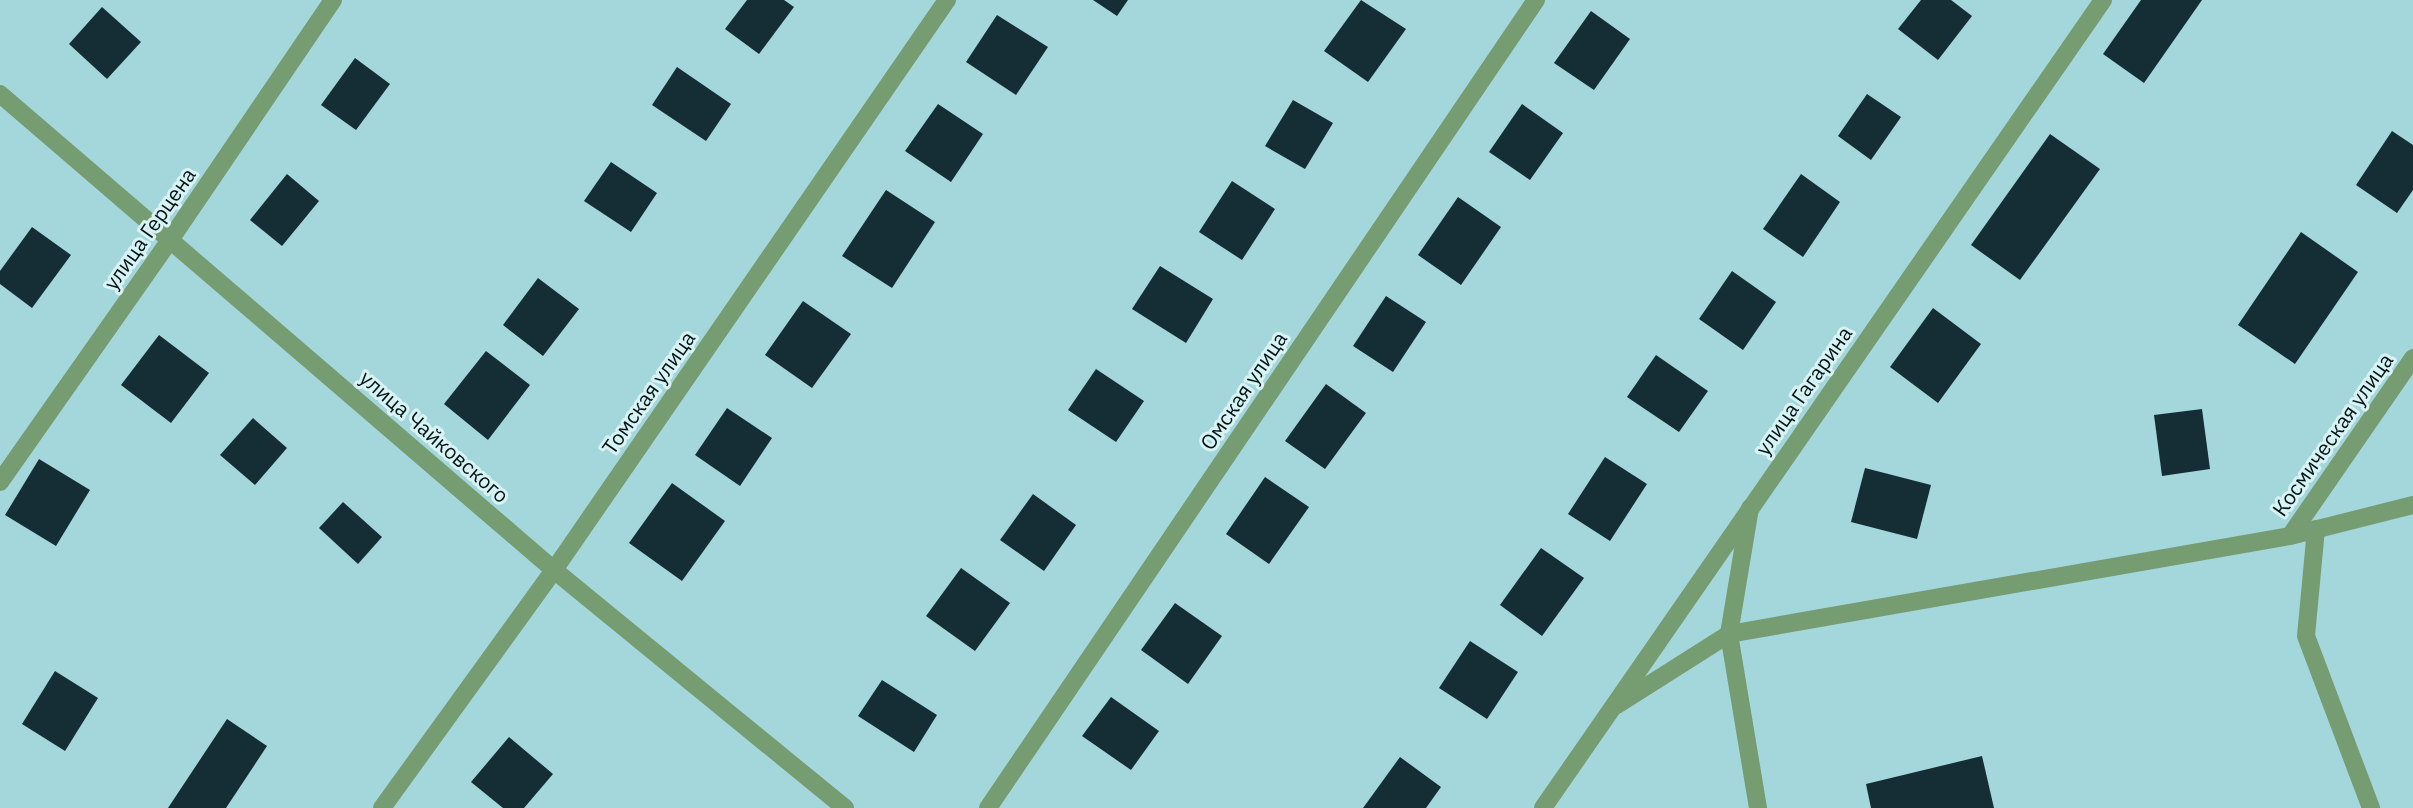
<svg xmlns="http://www.w3.org/2000/svg" width="2413" height="808" viewBox="0 0 2413 808" font-family="'IBM Plex Sans',sans-serif">
	<style>
		.building { fill: #152d35 }
		.lines { fill: none; stroke-linecap: round; stroke-linejoin: round }
		.service { stroke: #769c72; stroke-width: 18 }
		.minor { stroke: #769c72; stroke-width: 18 }
		.labels { text-anchor: middle; stroke-width: 6; stroke-linejoin: round; paint-order: stroke }
		.street-label { font-size: 21px; fill: #021516; stroke: #d9f3f5 }
	</style>
	<rect width="100%" height="100%" fill="#a4d7db"/>
	<!-- building -->
	<g class="building">
		<polygon points="747,0 784,0 794,7 759,54 725,29"/>
		<polygon points="1093,0 1128,0 1117,16"/>
		<polygon points="1361,0 1406,29 1368,82 1324,51"/>
		<polygon points="1921,0 1951,0 1972,16 1938,60 1898,29"/>
		<polygon points="2141,0 2202,0 2144,83 2103,54"/>
		<polygon points="102,7 141,42 107,79 69,44"/>
		<polygon points="1591,11 1630,39 1594,90 1554,63"/>
		<polygon points="997,15 1048,47 1016,95 966,62"/>
		<polygon points="355,58 390,84 356,130 321,105"/>
		<polygon points="677,67 731,104 706,141 652,105"/>
		<polygon points="1867,94 1901,117 1871,160 1838,136"/>
		<polygon points="1293,100 1333,123 1305,169 1265,146"/>
		<polygon points="938,104 983,134 951,182 905,151"/>
		<polygon points="1522,104 1563,133 1530,180 1489,152"/>
		<polygon points="2392,131 2413,145 2413,190 2397,213 2356,185"/>
		<polygon points="2050,134 2100,169 2020,280 1971,245"/>
		<polygon points="611,162 657,193 631,232 584,201"/>
		<polygon points="287,174 319,201 282,246 250,220"/>
		<polygon points="1801,174 1840,202 1803,257 1763,229"/>
		<polygon points="1232,181 1275,209 1242,260 1199,232"/>
		<polygon points="886,190 935,222 892,288 842,256"/>
		<polygon points="1458,197 1501,227 1461,285 1418,255"/>
		<polygon points="32,227 71,255 32,308 0,284 0,271"/>
		<polygon points="2301,232 2358,272 2295,364 2238,325"/>
		<polygon points="1160,266 1213,299 1186,343 1132,309"/>
		<polygon points="1732,271 1776,302 1743,350 1699,319"/>
		<polygon points="538,278 579,309 543,356 503,325"/>
		<polygon points="1386,296 1426,322 1393,372 1353,346"/>
		<polygon points="803,301 851,334 812,388 765,355"/>
		<polygon points="1933,308 1981,344 1938,403 1890,367"/>
		<polygon points="159,335 209,373 171,423 121,385"/>
		<polygon points="486,351 530,385 488,440 444,404"/>
		<polygon points="1656,355 1708,391 1679,432 1627,397"/>
		<polygon points="1096,369 1144,401 1116,442 1068,410"/>
		<polygon points="1326,384 1366,413 1325,469 1285,441"/>
		<polygon points="727,408 772,438 740,486 695,455"/>
		<polygon points="2202,409 2210,469 2162,476 2154,415"/>
		<polygon points="253,418 287,448 255,485 220,455"/>
		<polygon points="1605,457 1647,484 1610,541 1568,514"/>
		<polygon points="39,459 90,490 56,546 5,515"/>
		<polygon points="1865,468 1931,485 1917,539 1851,522"/>
		<polygon points="1265,477 1309,507 1269,564 1226,534"/>
		<polygon points="672,483 725,521 682,581 629,543"/>
		<polygon points="1033,494 1076,525 1044,571 1000,540"/>
		<polygon points="343,502 382,537 358,564 319,528"/>
		<polygon points="1541,548 1584,578 1542,636 1500,605"/>
		<polygon points="961,568 1010,603 975,651 926,616"/>
		<polygon points="1175,603 1222,636 1188,684 1141,650"/>
		<polygon points="1470,641 1518,672 1487,719 1439,688"/>
		<polygon points="55,671 98,698 65,751 22,724"/>
		<polygon points="882,680 937,715 914,752 858,716"/>
		<polygon points="1111,697 1159,731 1131,770 1082,736"/>
		<polygon points="227,719 267,746 226,808 168,808"/>
		<polygon points="509,737 553,774 524,808 503,808 471,782"/>
		<polygon points="1982,756 1994,808 1871,808 1866,784"/>
		<polygon points="1400,757 1441,787 1426,808 1363,808"/>
	</g>
	<g class="lines">
		<!-- service -->
		<g class="service">
			<polyline points="1750,508 1729,634 1758,808"/>
			<polyline points="2316,529 2306,636 2371,808"/>
		</g>
		<!-- minor -->
		<g class="minor">
			<polyline points="0,94 554,570 845,808"/>
			<polyline points="0,482 170,240 333,0"/>
			<polyline points="2290,536 2413,358"/>
			<polyline points="1617,705 1729,634 2290,536 2413,505"/>
			<polyline points="382,808 554,570 947,0"/>
			<polyline points="988,808 1536,0"/>
			<polyline points="1543,808 2103,0"/>
		</g>
	</g>
	<g class="labels">
		<!-- street labels -->
		<g class="street-label">
			<text transform="translate(150 229) rotate(-55)" y="7">улица Герцена</text>
			<text transform="translate(1244 391) rotate(-56)" y="7">Омская улица</text>
			<text transform="translate(1804 391) rotate(-55)" y="7">улица Гагарина</text>
			<text transform="translate(649 393) rotate(-55)" y="7">Томская улица</text>
			<text transform="translate(2333 435) rotate(-55)" y="7">Космическая улица</text>
			<text transform="translate(434 437) rotate(41)" y="7">улица Чайковского</text>
		</g>
	</g>
</svg>
